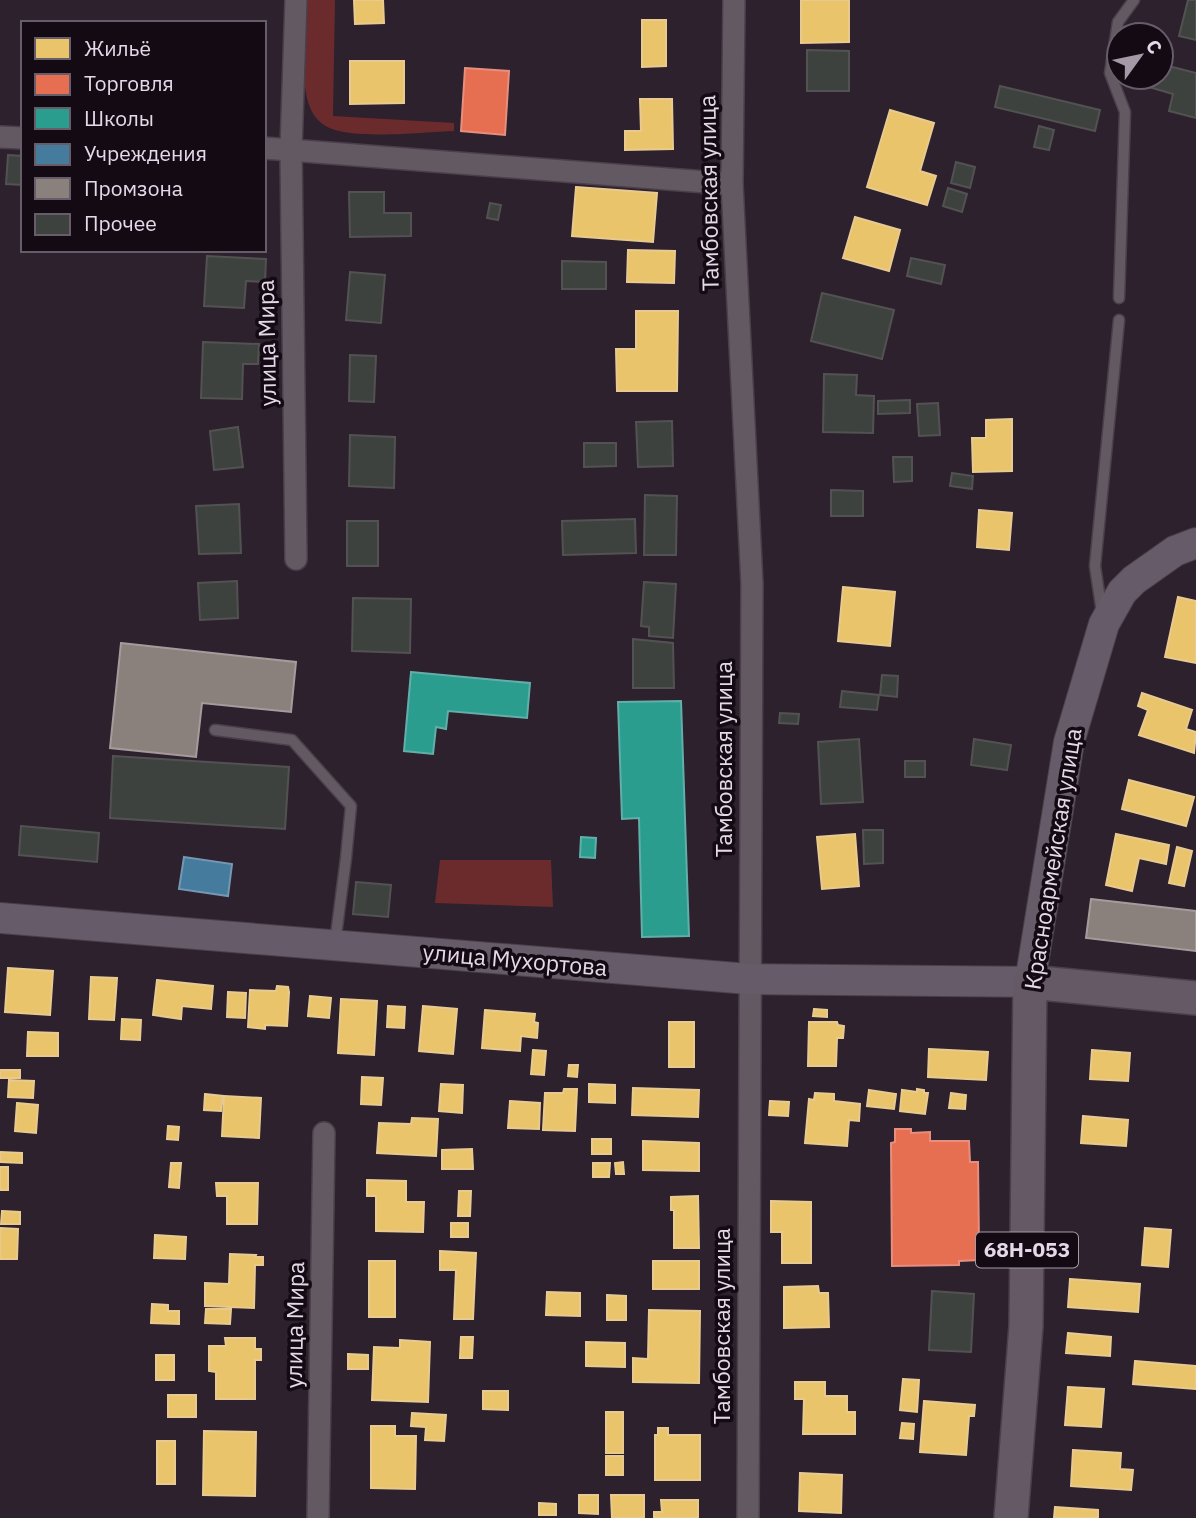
<svg xmlns="http://www.w3.org/2000/svg" width="1196" height="1518" viewBox="0 0 1196 1518" font-family="'IBM Plex Sans',sans-serif">
	<style>
		.green { fill: #6b2b2c }
		.homes { fill: #e9c46a; stroke: #e8ca90; stroke-width: 2 }
		.shops { fill: #e76f51; stroke: #e78e7e; stroke-width: 2 }
		.schools { fill: #2a9d8f; stroke: #62afaa; stroke-width: 2 }
		.public { fill: #457b9d; stroke: #7597b4; stroke-width: 2 }
		.industry { fill: #8a817c; stroke: #a69b9c; stroke-width: 2 }
		.building { fill: #3e423e; stroke: #525252; stroke-width: 2 }
		.lines { fill: none; stroke-linecap: round; stroke-linejoin: round }
		.lane-casing { stroke: #4a3f4a; stroke-width: 13 }
		.street-casing { stroke: #4a3f4a; stroke-width: 24 }
		.secondary-casing { stroke: #4a3f4a; stroke-width: 32 }
		.primary-casing { stroke: #4a3f4a; stroke-width: 36 }
		.lane { stroke: #635963; stroke-width: 10 }
		.street { stroke: #635963; stroke-width: 21 }
		.secondary { stroke: #665b68; stroke-width: 30 }
		.primary { stroke: #655966; stroke-width: 33 }
		.labels { text-anchor: middle; stroke-width: 7; stroke-linejoin: round; paint-order: stroke }
		.shield { fill: #130a14; stroke: #a79aa8; stroke-width: 2 }
		.shield-label { font-size: 21px; font-weight: bold; fill: #e6d8e8 }
		.street-label { font-size: 23px; fill: #e6d8e8; stroke: #130a14 }
	</style>
	<rect width="100%" height="100%" fill="#2d212d"/>
	<!-- green -->
	<g class="green">
		<path d="M 304,0 L 335,0 L 333,116 L 454,123 L 454,131 C 424,132 347,141 324,125 C 313,118 308,105 306,93 C 300,65 304,29 304,0 Z"/>
		<polygon points="440,860 551,860 553,907 435,903"/>
	</g>
	<!-- homes -->
	<g class="homes">
		<polygon points="354,0 383,0 384,23 355,24"/>
		<polygon points="801,0 849,0 849,42 801,43"/>
		<polygon points="642,20 666,20 666,66 642,67"/>
		<polygon points="350,61 404,61 404,103 350,104"/>
		<polygon points="640,99 672,99 673,149 625,150 625,131 641,131"/>
		<polygon points="890,110 934,123 920,171 936,176 927,205 867,187"/>
		<polygon points="576,187 657,193 653,242 572,236"/>
		<polygon points="855,217 900,230 889,271 843,258"/>
		<polygon points="628,250 675,251 674,283 627,282"/>
		<polygon points="636,311 678,311 677,391 617,391 616,349 636,349"/>
		<polygon points="1012,419 1012,471 973,472 972,438 986,438 986,420"/>
		<polygon points="979,510 1012,513 1009,550 977,547"/>
		<polygon points="843,587 895,592 890,646 838,641"/>
		<polygon points="1178,597 1196,601 1196,663 1165,657"/>
		<polygon points="1142,693 1192,710 1186,729 1196,732 1194,753 1139,735 1148,710 1138,706"/>
		<polygon points="1129,780 1194,797 1186,826 1122,809"/>
		<polygon points="855,834 859,886 822,889 817,837"/>
		<polygon points="1116,834 1169,845 1166,864 1139,858 1132,891 1106,885"/>
		<polygon points="1177,847 1192,851 1184,886 1169,883"/>
		<polygon points="8,968 53,971 50,1015 5,1012"/>
		<polygon points="91,977 117,978 114,1020 89,1019"/>
		<polygon points="157,980 213,986 211,1009 182,1006 181,1019 153,1015"/>
		<polygon points="277,986 288,987 289,992 287,1026 265,1025 265,1029 248,1027 250,990 276,991"/>
		<polygon points="228,992 246,993 245,1018 227,1017"/>
		<polygon points="310,996 331,998 329,1018 308,1016"/>
		<polygon points="341,999 377,1001 374,1055 338,1053"/>
		<polygon points="388,1006 405,1007 404,1028 387,1027"/>
		<polygon points="423,1006 457,1009 453,1054 419,1051"/>
		<polygon points="814,1009 827,1010 827,1017 813,1016"/>
		<polygon points="485,1010 535,1014 534,1022 538,1023 537,1038 521,1036 520,1051 482,1048"/>
		<polygon points="122,1019 141,1020 140,1040 121,1039"/>
		<rect x="669" y="1022" width="25" height="45"/>
		<polygon points="809,1022 837,1022 838,1025 844,1026 843,1038 837,1038 836,1066 808,1066"/>
		<polygon points="28,1032 58,1033 58,1056 27,1056"/>
		<polygon points="929,1049 988,1052 986,1080 928,1077"/>
		<polygon points="533,1050 546,1051 544,1075 531,1074"/>
		<polygon points="1092,1050 1130,1053 1128,1081 1090,1079"/>
		<polygon points="569,1065 578,1065 577,1077 568,1076"/>
		<rect x="0" y="1070" width="20" height="8"/>
		<polygon points="362,1077 383,1078 381,1105 361,1104"/>
		<polygon points="9,1080 34,1081 33,1098 8,1097"/>
		<polygon points="441,1084 463,1085 462,1113 439,1111"/>
		<polygon points="589,1084 615,1085 615,1103 589,1102"/>
		<polygon points="633,1088 699,1090 698,1117 632,1115"/>
		<polygon points="564,1089 577,1089 575,1131 543,1130 545,1093 563,1093"/>
		<polygon points="917,1089 924,1090 924,1093 928,1093 925,1114 900,1111 902,1090 917,1092"/>
		<polygon points="869,1090 896,1094 894,1109 867,1106"/>
		<polygon points="815,1093 834,1094 834,1101 860,1104 859,1121 849,1120 847,1146 805,1143 809,1099 814,1100"/>
		<polygon points="951,1093 966,1095 965,1109 949,1108"/>
		<polygon points="205,1094 223,1096 221,1111 204,1110"/>
		<polygon points="224,1096 261,1098 259,1138 222,1136"/>
		<polygon points="510,1101 540,1103 539,1129 508,1128"/>
		<polygon points="770,1101 789,1102 788,1116 769,1115"/>
		<polygon points="17,1103 38,1105 36,1133 15,1131"/>
		<polygon points="1083,1116 1128,1120 1126,1146 1081,1143"/>
		<polygon points="412,1118 438,1119 436,1156 377,1153 379,1123 411,1124"/>
		<polygon points="168,1126 179,1127 178,1140 167,1139"/>
		<rect x="592" y="1139" width="19" height="15"/>
		<polygon points="643,1141 699,1143 699,1171 643,1170"/>
		<polygon points="472,1149 473,1169 442,1169 442,1150"/>
		<polygon points="0,1152 22,1153 22,1163 0,1162"/>
		<polygon points="623,1162 624,1174 616,1174 615,1163"/>
		<polygon points="171,1163 181,1163 179,1188 169,1187"/>
		<polygon points="593,1163 610,1163 609,1177 593,1177"/>
		<rect x="0" y="1167" width="8" height="23"/>
		<polygon points="367,1180 406,1181 406,1202 424,1202 423,1232 376,1231 376,1196 367,1196"/>
		<polygon points="216,1183 258,1183 257,1224 227,1224 227,1196 217,1196"/>
		<polygon points="459,1191 471,1191 470,1216 458,1216"/>
		<polygon points="698,1196 699,1248 674,1248 674,1210 671,1210 671,1197"/>
		<polygon points="771,1201 811,1202 811,1263 782,1263 782,1232 771,1232"/>
		<polygon points="2,1211 20,1212 20,1224 1,1224"/>
		<rect x="451" y="1223" width="17" height="14"/>
		<polygon points="0,1228 18,1229 17,1259 0,1259"/>
		<polygon points="1145,1228 1171,1230 1168,1267 1142,1265"/>
		<polygon points="155,1235 186,1237 185,1259 154,1258"/>
		<polygon points="440,1251 476,1253 473,1319 454,1319 456,1270 440,1270"/>
		<polygon points="230,1254 256,1255 255,1257 263,1257 263,1265 255,1265 254,1308 205,1306 205,1283 229,1284"/>
		<rect x="369" y="1261" width="26" height="56"/>
		<rect x="653" y="1261" width="46" height="28"/>
		<polygon points="1070,1279 1140,1284 1138,1312 1068,1307"/>
		<polygon points="818,1286 819,1293 828,1293 829,1327 784,1328 784,1287"/>
		<polygon points="547,1292 580,1293 580,1316 546,1315"/>
		<polygon points="607,1295 626,1296 626,1320 607,1320"/>
		<polygon points="152,1304 168,1305 168,1311 179,1311 179,1324 151,1323"/>
		<polygon points="206,1309 231,1309 230,1324 205,1323"/>
		<polygon points="649,1310 700,1311 699,1383 633,1382 633,1358 648,1359"/>
		<polygon points="1068,1333 1111,1337 1110,1356 1066,1353"/>
		<polygon points="461,1337 473,1337 472,1358 460,1358"/>
		<polygon points="225,1338 255,1338 255,1349 261,1349 261,1360 255,1360 255,1399 216,1399 216,1372 209,1371 209,1346 226,1346"/>
		<polygon points="400,1340 430,1342 428,1402 372,1400 374,1347 400,1348"/>
		<polygon points="586,1342 625,1343 625,1367 586,1366"/>
		<polygon points="348,1354 368,1355 368,1369 348,1369"/>
		<rect x="156" y="1355" width="18" height="25"/>
		<polygon points="1135,1361 1196,1366 1196,1389 1133,1384"/>
		<polygon points="903,1379 919,1380 917,1412 900,1410"/>
		<polygon points="795,1382 825,1382 825,1396 847,1396 847,1412 855,1412 855,1434 803,1434 804,1399 795,1399"/>
		<polygon points="1068,1387 1104,1389 1101,1427 1065,1425"/>
		<polygon points="483,1391 508,1391 508,1410 483,1409"/>
		<rect x="168" y="1395" width="28" height="22"/>
		<polygon points="924,1401 975,1405 974,1416 969,1416 966,1455 920,1452"/>
		<rect x="606" y="1412" width="17" height="41"/>
		<polygon points="412,1413 446,1415 444,1441 425,1440 426,1427 411,1426"/>
		<polygon points="902,1423 914,1424 913,1439 900,1438"/>
		<polygon points="371,1426 395,1426 395,1436 416,1436 415,1489 371,1488"/>
		<polygon points="658,1428 668,1428 668,1435 700,1435 700,1480 655,1480 655,1435 658,1435"/>
		<polygon points="204,1431 256,1432 255,1496 203,1495"/>
		<rect x="157" y="1441" width="18" height="43"/>
		<polygon points="1073,1450 1121,1453 1120,1469 1133,1470 1131,1490 1071,1486"/>
		<rect x="606" y="1456" width="17" height="19"/>
		<polygon points="800,1473 842,1475 841,1513 799,1511"/>
		<polygon points="579,1495 598,1495 598,1514 579,1513"/>
		<polygon points="611,1495 644,1495 644,1518 612,1518"/>
		<polygon points="661,1500 698,1500 698,1518 654,1518 654,1512 662,1512"/>
		<polygon points="539,1503 556,1504 556,1515 539,1515"/>
		<polygon points="1055,1507 1098,1510 1098,1518 1054,1518"/>
	</g>
	<!-- shops -->
	<g class="shops">
		<polygon points="465,68 509,71 505,135 461,131"/>
		<polygon points="895,1129 911,1129 911,1133 930,1132 930,1141 969,1141 970,1162 978,1162 979,1244 984,1244 984,1254 979,1254 979,1260 959,1261 959,1265 892,1266 891,1143 895,1142"/>
	</g>
	<!-- schools -->
	<g class="schools">
		<polygon points="411,672 530,683 527,718 448,711 446,729 436,727 433,754 404,751"/>
		<polygon points="681,701 689,936 642,937 639,818 622,819 618,702"/>
		<polygon points="581,837 596,838 595,858 580,857"/>
	</g>
	<!-- public -->
	<polygon class="public" points="184,857 232,864 228,896 179,889"/>
	<!-- industry -->
	<g class="industry">
		<polygon points="121,643 296,662 291,712 202,703 196,757 110,748"/>
		<polygon points="1091,899 1196,911 1196,951 1086,938"/>
	</g>
	<!-- building -->
	<g class="building">
		<polygon points="1188,0 1196,0 1196,40 1179,36"/>
		<polygon points="807,50 849,51 849,91 807,91"/>
		<polygon points="1161,64 1196,73 1196,118 1169,111 1173,94 1149,87 1152,77 1161,77"/>
		<polygon points="1000,86 1100,110 1095,131 995,107"/>
		<polygon points="1039,126 1054,130 1049,150 1034,147"/>
		<polygon points="8,155 23,156 23,185 6,184"/>
		<polygon points="956,162 975,167 970,188 951,183"/>
		<polygon points="948,188 967,194 962,212 943,206"/>
		<polygon points="349,192 384,192 384,213 411,213 411,236 350,237"/>
		<polygon points="490,203 501,205 498,220 487,218"/>
		<polygon points="207,256 266,259 265,282 246,281 244,308 204,306"/>
		<polygon points="911,258 945,265 941,284 907,276"/>
		<polygon points="562,261 606,262 606,289 562,289"/>
		<polygon points="350,272 385,275 381,323 346,320"/>
		<polygon points="822,293 894,310 882,359 811,341"/>
		<polygon points="203,342 259,344 258,364 243,364 242,399 201,398"/>
		<polygon points="350,355 376,356 374,402 349,401"/>
		<polygon points="824,374 857,375 856,395 874,396 873,433 823,432"/>
		<polygon points="910,400 910,413 878,414 878,401"/>
		<polygon points="938,403 940,435 919,436 917,404"/>
		<polygon points="672,421 673,466 638,467 636,422"/>
		<polygon points="238,427 243,467 214,470 210,431"/>
		<polygon points="350,435 395,437 394,488 349,486"/>
		<polygon points="584,443 616,443 616,466 584,467"/>
		<polygon points="893,457 912,457 912,481 894,482"/>
		<polygon points="952,473 973,476 972,489 950,486"/>
		<polygon points="831,490 863,491 863,516 831,516"/>
		<polygon points="645,495 677,496 676,555 644,555"/>
		<polygon points="239,504 241,553 199,554 196,506"/>
		<polygon points="635,519 636,553 563,555 562,521"/>
		<rect x="347" y="521" width="31" height="45"/>
		<polygon points="237,581 238,618 200,620 198,583"/>
		<polygon points="644,582 676,584 673,638 649,636 649,627 641,626"/>
		<polygon points="353,598 411,599 410,653 352,651"/>
		<polygon points="633,639 673,643 674,688 633,688"/>
		<polygon points="882,675 898,676 897,697 880,695"/>
		<polygon points="842,691 879,695 877,710 840,707"/>
		<polygon points="780,713 799,714 798,724 779,723"/>
		<polygon points="859,739 863,802 821,804 818,742"/>
		<polygon points="974,739 1011,745 1007,770 971,765"/>
		<polygon points="113,756 289,767 285,829 110,818"/>
		<rect x="905" y="761" width="20" height="16"/>
		<polygon points="21,826 99,833 97,862 19,855"/>
		<polygon points="863,830 883,830 883,863 864,864"/>
		<polygon points="356,882 391,885 388,917 353,914"/>
		<polygon points="932,1291 974,1294 971,1352 929,1350"/>
	</g>
	<g class="lines">
		<defs>
			<g id="lane">
				<polyline points="1119,298 1125,112 1110,73 1118,22 1134,0"/>
				<polyline points="1102,613 1095,566 1119,320"/>
				<polyline points="215,730 292,740 351,806 346,858 335,943"/>
			</g>
			<g id="street">
				<polyline points="296,0 291,149 296,559"/>
				<polyline points="734,0 732,184 752,584 748,1518"/>
				<polyline points="0,137 23,138"/>
				<polyline points="264,148 732,184"/>
				<polyline points="318,1518 324,1133"/>
			</g>
			<polyline id="secondary" points="0,918 749,979 1030,982 1069,742 1104,624 1122,592 1134,580 1175,551 1196,543"/>
			<polyline id="primary" points="1011,1518 1026,1326 1030,982 1196,998"/>
		</defs>
		<!-- lane casing -->
		<use href="#lane" class="lane-casing"/>
		<!-- street casing -->
		<use href="#street" class="street-casing"/>
		<!-- secondary casing -->
		<use href="#secondary" class="secondary-casing"/>
		<!-- primary casing -->
		<use href="#primary" class="primary-casing"/>
		<!-- lane -->
		<use href="#lane" class="lane"/>
		<!-- street -->
		<use href="#street" class="street"/>
		<!-- secondary -->
		<use href="#secondary" class="secondary"/>
		<!-- primary -->
		<use href="#primary" class="primary"/>
	</g>
	<g class="labels">
		<!-- shield labels -->
		<rect class="shield" x="976" y="1232.5" width="102" height="35" rx="5"/>
		<g class="shield-label">
			<text x="1027" y="1257">68Н-053</text>
		</g>
		<!-- street labels -->
		<g class="street-label">
			<text transform="translate(709 193) rotate(-91)" y="8">Тамбовская улица</text>
			<text transform="translate(267 343) rotate(-91)" y="8">улица Мира</text>
			<text transform="translate(724 759) rotate(-90)" y="8">Тамбовская улица</text>
			<text transform="translate(1053 859) rotate(-81)" y="8">Красноармейская улица</text>
			<text transform="translate(515 960) rotate(5)" y="8">улица Мухортова</text>
			<text transform="translate(295 1325) rotate(-89)" y="8">улица Мира</text>
			<text transform="translate(722 1326) rotate(-90)" y="8">Тамбовская улица</text>
		</g>
	</g>
	<!-- legend -->
	<rect x="21" y="21" width="245" height="231" fill="#130a14" stroke="#675c69" stroke-width="2"/>
	<rect x="35" y="38" width="35" height="21" fill="#e9c46a" stroke="#675c69" stroke-width="2"/>
	<text x="84" y="56" font-size="21" fill="#e6d8e8">Жильё</text>
	<rect x="35" y="74" width="35" height="21" fill="#e76f51" stroke="#675c69" stroke-width="2"/>
	<text x="84" y="91" font-size="21" fill="#e6d8e8">Торговля</text>
	<rect x="35" y="108" width="35" height="21" fill="#2a9d8f" stroke="#675c69" stroke-width="2"/>
	<text x="84" y="126" font-size="21" fill="#e6d8e8">Школы</text>
	<rect x="35" y="144" width="35" height="21" fill="#457b9d" stroke="#675c69" stroke-width="2"/>
	<text x="84" y="161" font-size="21" fill="#e6d8e8">Учреждения</text>
	<rect x="35" y="178" width="35" height="21" fill="#8a817c" stroke="#675c69" stroke-width="2"/>
	<text x="84" y="196" font-size="21" fill="#e6d8e8">Промзона</text>
	<rect x="35" y="214" width="35" height="21" fill="#3e423e" stroke="#675c69" stroke-width="2"/>
	<text x="84" y="231" font-size="21" fill="#e6d8e8">Прочее</text>
	<!-- north arrow -->
	<g transform="translate(1140 56) rotate(57)"><circle r="33" fill="#130a14" stroke="#675c69" stroke-width="2"/>
	<path d="M0-5L12 26L0 18L-12 26Z" fill="#a598a7"/>
	<text y="-10" font-size="19" font-weight="bold" text-anchor="middle" fill="#e6d8e8">С</text>
	</g>
</svg>
